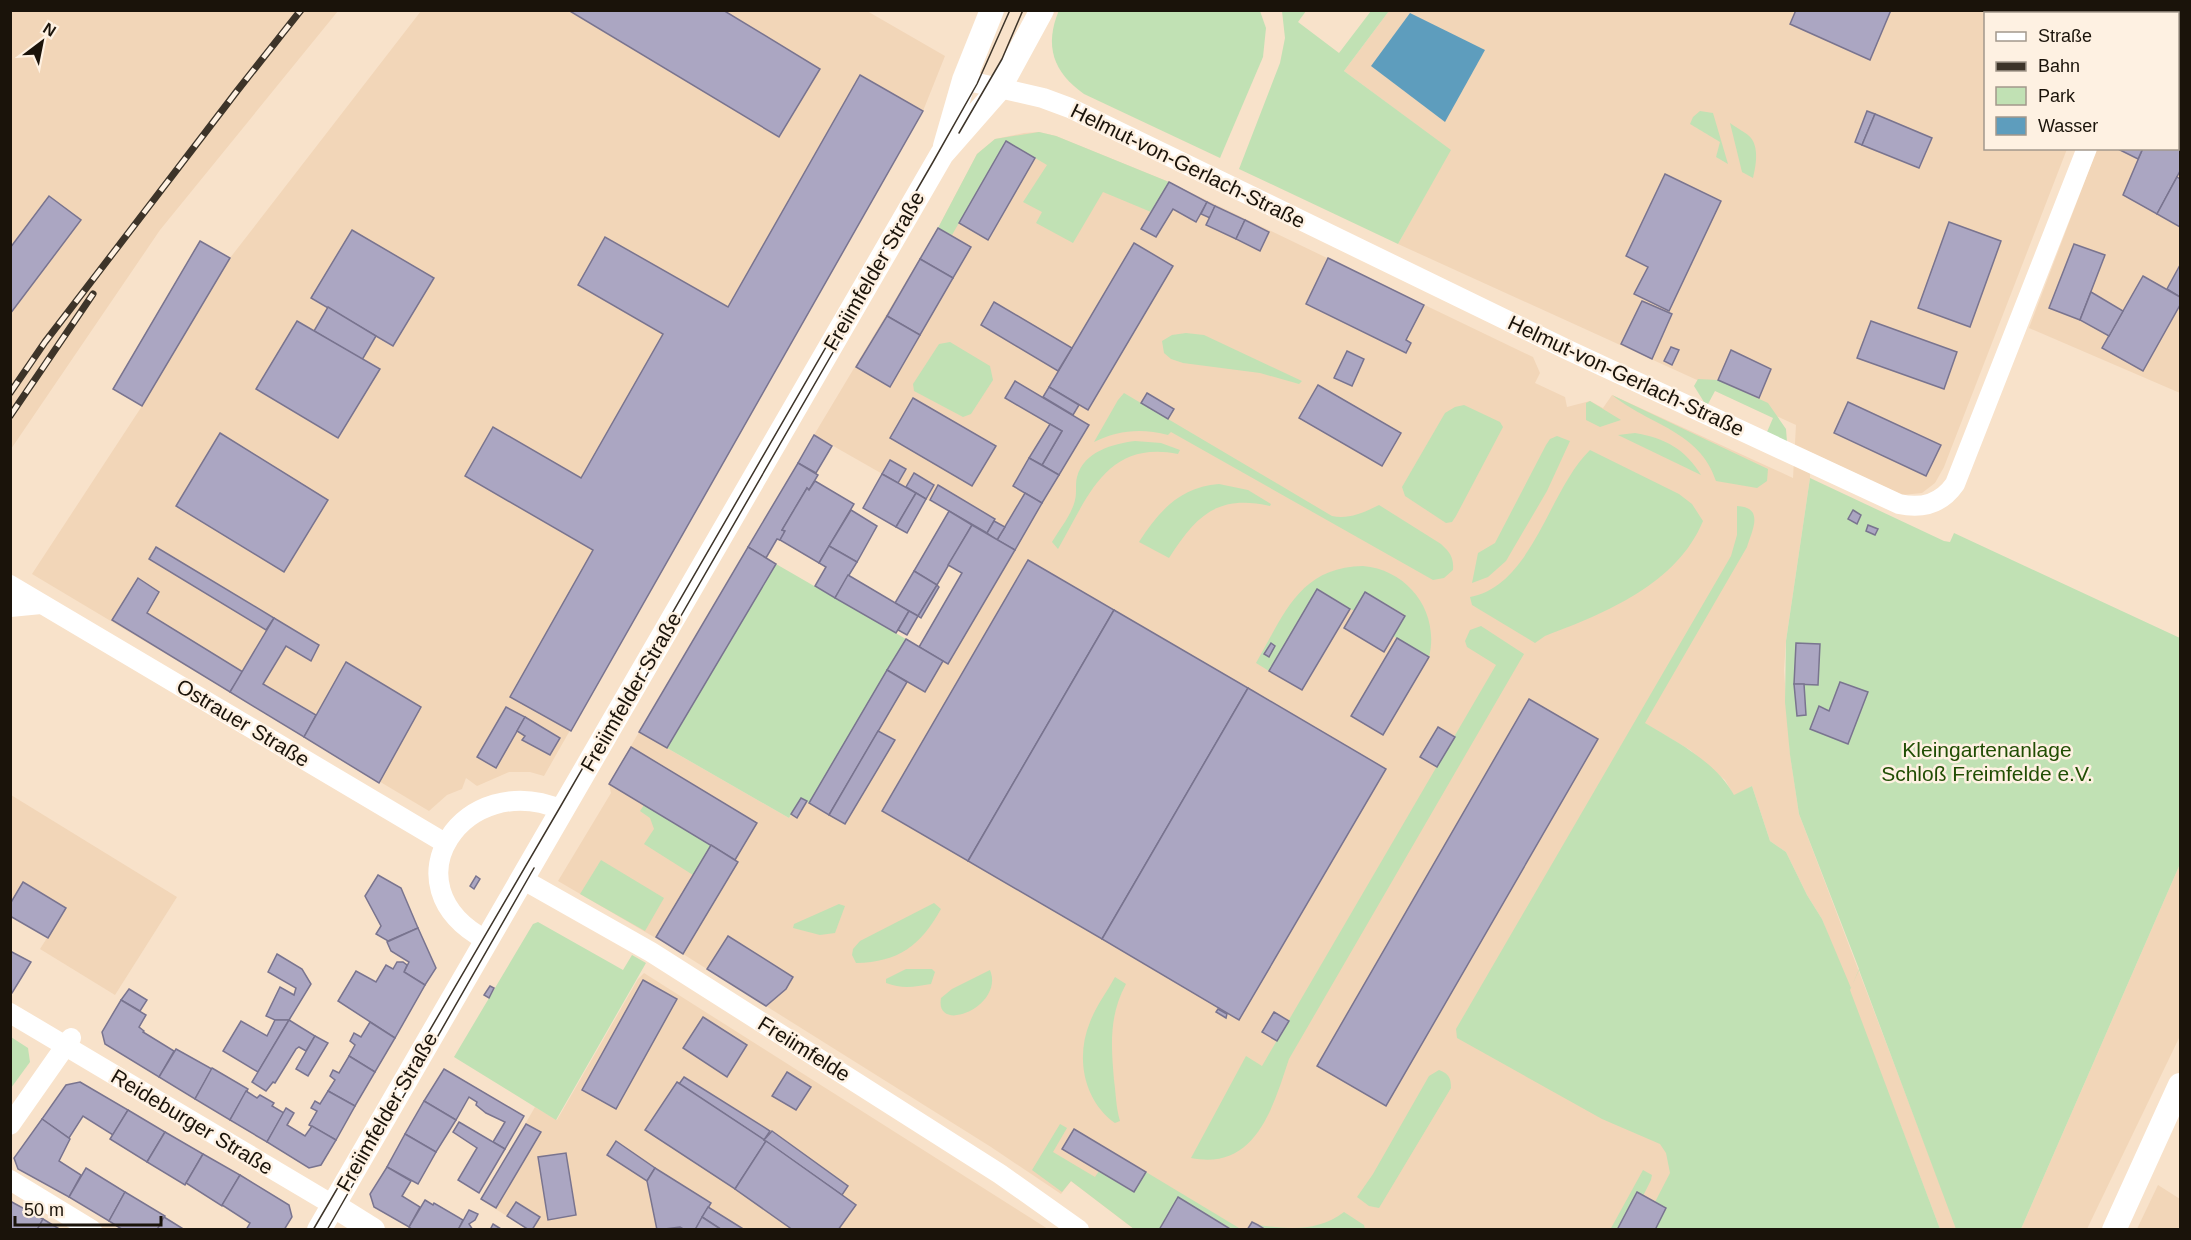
<svg xmlns="http://www.w3.org/2000/svg" width="2191" height="1240" viewBox="0 0 2191 1240" font-family="Helvetica,sans-serif">
	<style>
		.built { fill: #f2d6b8 }
		.green { fill: #c1e1b4 }
		.water { fill: #5e9dbd }
		.building { fill: #aba6c2; stroke: #79748f; stroke-width: 1.5 }
		.lines { fill: none; stroke-linecap: round; stroke-linejoin: round }
		.minor { stroke: #fff; stroke-width: 20 }
		.tertiary { stroke: #fff; stroke-width: 24 }
		.tram { stroke: #3d3429; stroke-width: 1.5 }
		.rail-casing { stroke: #3d3429; stroke-width: 7 }
		.rail { stroke: #fef1e2; stroke-width: 4.5; stroke-dasharray: 14; stroke-linecap: butt }
		.labels { text-anchor: middle; stroke-width: 5; stroke-linejoin: round; paint-order: stroke }
		.street-label { font-size: 21px; fill: #1a130a; stroke: #fef1e2 }
		.park-label { font-size: 21px; fill: #214e04; stroke: #fef1e2 }
	</style>
	<rect width="100%" height="100%" fill="#f8e2ca"/>
	<!-- built -->
	<g class="built">
		<polygon points="11,11 338,11 160,230 11,449"/>
		<polygon points="421,11 867,11 945,56 923,111 544,776 530,772 509,772 477,786 466,778 462,789 447,795 429,811 32,574 142,406 230,258"/>
		<polygon points="1389,11 2120,11 2119,14 1986,14 1986,148 2067,149 1944,467 1935,483 1922,493 1902,495 1810,452 1810,478 1786,641 1784,670 1790,754 1799,814 1957,1229 1940,1229 1822,919 1807,895 1786,852 1770,841 1752,786 1734,796 1725,780 1690,750 1646,724 1704,1159 1675,1229 1134,1229 1071,1181 1061,1194 991,1147 683,954 558,881 611,793 609,784 639,732 789,818 801,798 809,802 906,639 919,647 962,573 948,565 972,525 814,435 938,228 977,154 995,139 1024,133 1039,132 1056,136 1169,182 1533,357 1540,373 1535,383 1565,397 1567,407 1590,401 1603,408 1612,395 1793,478 1796,425 1398,244 1450,150 1344,71"/>
		<polygon points="2149,11 2180,11 2180,393 2029,328 2097,149 2178,148 2178,14 2148,13"/>
		<polygon points="11,795 177,897 115,995 40,949 66,908 24,882 11,903"/>
		<polygon points="2180,864 2180,1036 2087,1229 2021,1229"/>
		<polygon points="644,973 1048,1229 528,1229 481,1200 535,1107 557,1120 638,979"/>
		<polygon points="2158,1185 2180,1199 2180,1229 2137,1229"/>
	</g>
	<!-- green -->
	<g class="green">
		<path d="M 1059,10 L 1260,11 L 1266,28 L 1263,57 L 1220,158 L 1084,94 C 1053,72 1044,46 1059,10 Z"/>
		<polygon points="1282,11 1306,11 1298,22 1339,53 1371,11 1389,11 1344,71 1451,150 1398,244 1239,169 1280,63 1285,38"/>
		<polygon points="1700,111 1713,113 1728,164 1716,157 1720,142 1690,124 1693,117"/>
		<path d="M 1730,123 C 1736,128 1746,132 1751,138 C 1759,148 1756,166 1753,178 L 1742,172 Z"/>
		<polygon points="1039,132 1056,136 1169,182 1151,212 1103,192 1073,243 1036,223 1042,212 1023,202 1047,165 1006,141 952,235 938,228 977,154 995,139"/>
		<polygon points="1186,333 1204,335 1302,381 1299,384 1260,373 1183,363 1171,359 1164,353 1162,341 1172,335"/>
		<polygon points="950,342 990,366 993,380 971,414 963,417 914,391 913,384 939,344"/>
		<polygon points="1698,379 1718,380 1768,403 1786,429 1787,442 1767,432 1773,418 1715,391 1708,404 1704,402 1694,386"/>
		<path d="M 1124,393 L 1332,516 C 1348,520 1365,512 1379,505 L 1441,544 C 1450,552 1454,558 1453,570 L 1444,578 L 1433,580 L 1171,432 L 1168,435 C 1142,428 1118,430 1094,442 L 1118,400 Z"/>
		<path d="M 1612,395 L 1768,469 L 1767,481 L 1757,488 L 1716,481 C 1700,431 1649,425 1612,395 Z"/>
		<polygon points="1590,401 1621,420 1600,427 1586,420 1586,403"/>
		<polygon points="1464,405 1500,422 1503,427 1456,516 1452,522 1446,523 1405,496 1402,487 1445,413 1455,407"/>
		<path d="M 1635,433 C 1665,438 1685,449 1701,475 L 1618,435 Z"/>
		<polygon points="1557,436 1570,441 1547,491 1506,561 1488,577 1472,583 1478,553 1495,543 1546,445 1550,439"/>
		<path d="M 1135,441 L 1161,443 L 1180,450 L 1178,454 C 1106,440 1088,497 1058,549 L 1052,542 C 1059,530 1072,514 1075,500 C 1077,493 1075,484 1077,477 C 1084,451 1113,444 1135,441 Z"/>
		<path d="M 1590,450 L 1679,494 L 1692,504 L 1703,521 C 1677,584 1606,613 1545,636 L 1535,643 L 1472,605 L 1470,597 C 1533,585 1548,491 1590,450 Z"/>
		<path d="M 1810,478 L 1944,541 L 1950,542 L 1954,533 L 2180,638 L 2180,864 L 2021,1229 L 1956,1229 L 1859,970 L 1850,990 L 1940,1229 L 1655,1229 L 1666,1208 L 1655,1202 L 1670,1173 L 1666,1153 L 1660,1144 L 1602,1119 L 1457,1038 L 1456,1029 L 1731,556 L 1737,535 L 1737,506 C 1765,507 1752,531 1747,547 L 1645,723 C 1678,743 1715,761 1734,795 L 1752,786 L 1770,841 L 1786,852 L 1807,895 L 1822,919 L 1851,988 L 1859,969 L 1799,814 L 1790,755 L 1785,702 L 1786,641 Z"/>
		<path d="M 1219,484 L 1248,490 L 1271,504 L 1270,506 C 1217,494 1196,516 1169,558 L 1139,542 C 1159,511 1180,487 1219,484 Z"/>
		<polygon points="776,564 906,639 809,803 801,798 789,818 667,748"/>
		<path d="M 1363,566 C 1409,570 1440,613 1429,657 L 1393,636 L 1405,615 L 1365,592 L 1354,611 L 1318,589 L 1269,671 L 1256,663 C 1284,615 1299,567 1363,566 Z"/>
		<path d="M 1481,626 L 1524,654 L 1289,1059 C 1273,1107 1256,1171 1191,1158 L 1246,1056 L 1262,1066 L 1496,665 L 1467,647 L 1465,641 L 1470,630 Z"/>
		<polygon points="644,805 711,845 693,875 644,844 654,829 650,818 640,811"/>
		<polygon points="601,860 664,898 645,931 580,894"/>
		<path d="M 934,903 L 941,909 C 920,946 899,962 856,963 L 852,955 L 853,949 L 860,941 Z"/>
		<polygon points="839,904 845,906 835,933 820,935 793,928 794,924"/>
		<polygon points="538,922 623,970 632,955 646,963 556,1120 454,1057 533,924"/>
		<path d="M 906,969 L 932,969 L 935,972 L 931,984 C 914,987 902,989 886,983 L 886,979 Z"/>
		<path d="M 990,970 C 1005,1007 934,1035 941,998 L 952,989 Z"/>
		<path d="M 1115,977 L 1126,984 C 1109,1015 1111,1045 1114,1080 C 1116,1094 1116,1108 1120,1121 L 1115,1123 C 1084,1101 1075,1058 1090,1022 C 1096,1006 1107,992 1115,977 Z"/>
		<polygon points="11,1037 28,1048 30,1062 11,1088"/>
		<path d="M 1439,1070 C 1449,1074 1451,1078 1451,1088 L 1379,1208 L 1369,1206 L 1357,1197 L 1373,1174 L 1429,1076 Z"/>
		<polygon points="1060,1124 1067,1128 1053,1152 1095,1177 1099,1171 1133,1192 1146,1172 1239,1228 1232,1229 1178,1198 1159,1229 1134,1229 1071,1181 1062,1192 1032,1170"/>
		<polygon points="1643,1170 1652,1175 1651,1180 1643,1196 1637,1193 1617,1229 1610,1230"/>
		<path d="M 1344,1212 L 1364,1225 L 1365,1229 L 1266,1230 L 1258,1225 C 1288,1229 1318,1232 1344,1212 Z"/>
	</g>
	<!-- water -->
	<polygon class="water" points="1410,13 1485,50 1445,122 1371,66"/>
	<!-- building -->
	<g class="building">
		<polygon points="568,10 723,10 820,69 779,137"/>
		<polygon points="1796,10 1891,10 1870,60 1790,24"/>
		<polygon points="2180,21 2180,99 2178,98 2178,27"/>
		<polygon points="860,75 923,111 571,731 510,697 593,550 465,476 493,427 581,478 663,334 578,285 605,237 728,307"/>
		<polygon points="1867,111 1875,114 1862,145 1855,142"/>
		<polygon points="1875,114 1932,138 1919,168 1862,145"/>
		<polygon points="2178,119 2180,121 2180,171 2157,214 2123,195 2143,148 2178,148"/>
		<polygon points="1006,141 1035,158 988,240 959,223"/>
		<polygon points="2116,148 2143,148 2138,159"/>
		<polygon points="1665,174 1721,201 1669,311 1634,294 1648,267 1626,256"/>
		<polygon points="2177,177 2180,179 2180,227 2157,214"/>
		<polygon points="1169,182 1207,202 1196,222 1173,209 1156,237 1141,229"/>
		<polygon points="49,196 81,220 10,314 10,248"/>
		<polygon points="1207,202 1215,206 1210,218 1201,214"/>
		<polygon points="1215,206 1245,220 1236,239 1206,225"/>
		<polygon points="1245,220 1269,232 1260,251 1236,239"/>
		<polygon points="1949,222 2001,241 1970,327 1918,308"/>
		<polygon points="938,228 971,247 953,278 920,259"/>
		<polygon points="352,230 434,278 393,346 311,298"/>
		<polygon points="200,241 230,258 142,406 113,389"/>
		<polygon points="1134,243 1173,266 1088,410 1049,387"/>
		<polygon points="2074,244 2105,255 2080,320 2049,308"/>
		<polygon points="1328,258 1424,305 1406,340 1411,343 1406,353 1306,304"/>
		<polygon points="920,259 953,278 920,335 887,316"/>
		<polygon points="2180,265 2180,297 2167,289"/>
		<polygon points="2143,276 2180,297 2180,305 2143,371 2102,348"/>
		<polygon points="2091,292 2123,311 2109,336 2080,320"/>
		<polygon points="1642,301 1672,314 1652,359 1621,344"/>
		<polygon points="994,302 1072,348 1058,371 981,325"/>
		<polygon points="328,307 376,336 362,360 314,331"/>
		<polygon points="887,316 920,335 890,387 856,367"/>
		<polygon points="297,321 380,369 338,438 256,389"/>
		<polygon points="1871,321 1957,352 1944,389 1857,358"/>
		<polygon points="1671,347 1679,350 1672,365 1664,361"/>
		<polygon points="1731,350 1771,369 1759,398 1718,380"/>
		<polygon points="1347,351 1364,359 1352,386 1334,378"/>
		<polygon points="1015,381 1089,425 1059,475 1042,465 1062,431 1005,398"/>
		<polygon points="1318,385 1401,433 1382,466 1299,418"/>
		<polygon points="1049,387 1079,405 1073,415 1043,397"/>
		<polygon points="1147,393 1174,409 1168,419 1141,403"/>
		<polygon points="913,398 996,446 972,486 890,438"/>
		<polygon points="1848,402 1941,445 1926,476 1834,433"/>
		<polygon points="1050,424 1062,431 1042,465 1029,458"/>
		<polygon points="220,433 328,500 284,572 176,506"/>
		<polygon points="814,435 832,446 816,473 798,463"/>
		<polygon points="1029,458 1059,475 1042,503 1013,486"/>
		<polygon points="890,460 906,469 898,483 882,474"/>
		<polygon points="798,463 818,475 809,490 807,488 782,530 785,531 780,540 777,539 766,558 748,547"/>
		<polygon points="914,473 934,485 926,499 906,487"/>
		<polygon points="882,474 916,493 896,527 863,508"/>
		<polygon points="815,481 854,504 819,563 780,540 785,531 782,530 807,488 809,490"/>
		<polygon points="938,485 995,519 987,533 930,500"/>
		<polygon points="916,493 926,499 907,533 896,527"/>
		<polygon points="1025,493 1042,503 1015,550 997,540"/>
		<polygon points="851,510 877,526 857,562 829,546"/>
		<polygon points="1853,510 1861,515 1857,524 1848,519"/>
		<polygon points="949,511 972,525 937,585 914,571"/>
		<polygon points="994,521 1005,527 997,540 987,533"/>
		<polygon points="972,525 1015,550 948,664 919,647 962,573 948,565"/>
		<polygon points="1868,525 1878,529 1875,535 1866,531"/>
		<polygon points="829,546 857,562 835,598 815,586 826,567 819,563"/>
		<polygon points="156,547 274,618 266,630 149,559"/>
		<polygon points="748,547 776,564 667,748 639,732"/>
		<polygon points="1028,560 1114,610 968,861 882,811"/>
		<polygon points="914,571 937,585 918,616 895,603"/>
		<polygon points="848,575 909,611 896,633 835,598"/>
		<polygon points="138,578 159,592 147,613 243,672 230,692 112,620"/>
		<polygon points="937,585 939,587 921,618 918,616"/>
		<polygon points="1317,589 1350,609 1302,690 1269,671"/>
		<polygon points="1365,592 1405,616 1384,652 1344,628"/>
		<polygon points="1114,610 1248,688 1102,939 968,861"/>
		<polygon points="909,611 918,616 907,635 898,630"/>
		<polygon points="274,618 319,645 311,661 286,646 263,684 316,715 304,737 230,692"/>
		<polygon points="1397,638 1429,657 1383,735 1351,716"/>
		<polygon points="906,639 943,661 925,692 887,670"/>
		<polygon points="1271,643 1275,646 1269,657 1264,654"/>
		<polygon points="1796,643 1820,644 1818,685 1794,684"/>
		<polygon points="346,662 421,707 379,783 304,737"/>
		<polygon points="887,670 907,682 829,815 809,803"/>
		<polygon points="1840,682 1868,692 1848,744 1810,729 1819,706 1829,711"/>
		<polygon points="1794,684 1804,684 1806,715 1797,716"/>
		<polygon points="1248,688 1386,769 1239,1020 1102,939"/>
		<polygon points="1529,699 1598,739 1386,1106 1317,1066"/>
		<polygon points="506,707 525,717 496,768 477,757"/>
		<polygon points="525,717 560,738 550,755 522,740 525,736 517,731"/>
		<polygon points="1438,727 1455,737 1437,767 1420,757"/>
		<polygon points="878,731 895,740 845,824 829,815"/>
		<polygon points="631,747 757,823 735,860 609,784"/>
		<polygon points="801,798 807,801 797,818 791,814"/>
		<polygon points="711,845 738,862 683,954 656,937"/>
		<polygon points="378,875 401,888 418,928 388,941 376,934 381,926 365,896"/>
		<polygon points="476,876 480,879 474,889 470,886"/>
		<polygon points="23,882 66,908 48,938 10,916 10,904"/>
		<polygon points="418,928 436,968 425,985 404,972 409,962 391,951 387,942"/>
		<polygon points="728,936 793,977 786,989 766,1006 707,969"/>
		<polygon points="10,951 31,962 12,993 10,993"/>
		<polygon points="277,954 302,969 311,984 289,1020 275,1020 266,1016 280,987 294,995 296,988 268,972"/>
		<polygon points="397,962 403,962 407,965 404,972 425,985 395,1038 338,1001 356,971 376,982 386,965 393,969"/>
		<polygon points="643,980 677,999 616,1109 582,1090"/>
		<polygon points="490,986 494,988 489,998 484,995"/>
		<polygon points="129,989 147,1000 140,1011 121,1000"/>
		<polygon points="121,1000 146,1015 139,1027 144,1031 143,1032 174,1051 159,1077 105,1044 102,1032"/>
		<polygon points="1218,1009 1227,1014 1226,1018 1216,1012"/>
		<polygon points="1274,1012 1289,1021 1277,1041 1262,1032"/>
		<polygon points="703,1017 747,1045 727,1077 683,1048"/>
		<polygon points="275,1020 289,1020 258,1072 223,1051 241,1021 267,1036"/>
		<polygon points="289,1020 315,1036 306,1051 299,1047 296,1049 275,1083 273,1082 266,1091 252,1082"/>
		<polygon points="370,1022 395,1038 375,1072 349,1056 355,1045 350,1041 354,1033 361,1037"/>
		<polygon points="315,1036 328,1043 308,1076 296,1069"/>
		<polygon points="176,1049 212,1069 195,1099 159,1077"/>
		<polygon points="349,1056 375,1072 355,1106 328,1091 335,1080 330,1076 333,1070 339,1073"/>
		<polygon points="212,1068 248,1089 230,1120 195,1099"/>
		<polygon points="444,1069 524,1116 505,1149 493,1142 505,1122 486,1113 476,1105 477,1102 469,1097 456,1120 424,1101"/>
		<polygon points="787,1072 811,1087 796,1110 772,1096"/>
		<polygon points="684,1077 770,1131 764,1140 679,1084"/>
		<polygon points="80,1082 128,1110 113,1135 83,1116 69,1138 42,1119 66,1085"/>
		<polygon points="677,1082 766,1141 735,1189 645,1130"/>
		<polygon points="246,1091 257,1098 260,1095 274,1103 272,1106 284,1113 267,1142 230,1120"/>
		<polygon points="328,1091 355,1106 336,1140 309,1125 317,1111 311,1108 315,1101 320,1104"/>
		<polygon points="424,1101 456,1120 436,1152 405,1134"/>
		<polygon points="286,1108 294,1113 287,1125 305,1136 312,1126 336,1140 321,1165 309,1168 267,1142"/>
		<polygon points="128,1110 165,1132 147,1162 110,1139"/>
		<polygon points="42,1119 70,1139 59,1161 81,1175 69,1197 18,1169 14,1158"/>
		<polygon points="459,1122 505,1149 479,1193 458,1180 477,1148 453,1132"/>
		<polygon points="526,1124 541,1132 496,1208 481,1199"/>
		<polygon points="1074,1129 1146,1172 1134,1192 1062,1149"/>
		<polygon points="772,1131 848,1186 842,1195 764,1140"/>
		<polygon points="165,1132 203,1154 185,1185 147,1162"/>
		<polygon points="405,1134 436,1152 418,1184 387,1167"/>
		<polygon points="616,1141 655,1168 647,1181 607,1155"/>
		<polygon points="766,1141 856,1205 838,1230 793,1230 735,1189"/>
		<polygon points="566,1153 576,1215 548,1220 538,1157"/>
		<polygon points="203,1154 240,1175 222,1206 186,1183"/>
		<polygon points="387,1167 411,1181 402,1196 420,1207 409,1227 374,1207 370,1194"/>
		<polygon points="86,1168 125,1192 109,1221 69,1197"/>
		<polygon points="655,1168 711,1203 695,1230 685,1230 680,1227 657,1230 647,1181"/>
		<polygon points="240,1175 289,1205 292,1217 284,1230 246,1230 250,1223 222,1205"/>
		<polygon points="125,1192 165,1216 157,1230 123,1230 109,1221"/>
		<polygon points="1637,1192 1666,1208 1655,1230 1617,1230"/>
		<polygon points="1178,1197 1232,1230 1159,1230"/>
		<polygon points="425,1200 433,1205 434,1203 463,1220 458,1230 413,1230 409,1227"/>
		<polygon points="10,1201 43,1219 37,1230 10,1230"/>
		<polygon points="516,1202 540,1217 532,1230 529,1230 507,1216"/>
		<polygon points="708,1207 745,1230 722,1230 702,1217"/>
		<polygon points="469,1210 478,1214 475,1220 469,1224 473,1230 458,1230"/>
		<polygon points="164,1217 185,1230 157,1230"/>
		<polygon points="702,1217 722,1230 695,1230"/>
		<polygon points="43,1219 61,1230 37,1230"/>
		<polygon points="1252,1222 1258,1225 1266,1230 1247,1230"/>
		<polygon points="493,1224 501,1229 501,1230 490,1230"/>
	</g>
	<g class="lines">
		<!-- minor -->
		<g class="minor">
			<polyline points="2139,14 2140,10"/>
			<path d="M 964,80 L 1043,98 L 1070,108 L 1568,350 L 1899,504 C 1922,509 1941,504 1955,484 L 2087,148"/>
			<polyline points="10,585 445,843"/>
			<polyline points="10,607 41,604"/>
			<polyline points="522,879 651,952 1000,1174 1079,1230"/>
			<path d="M 486,940 C 383,885 465,767 562,810"/>
			<polyline points="10,1013 333,1205"/>
			<polyline points="10,1125 71,1038"/>
			<polyline points="10,1180 92,1230"/>
		</g>
		<!-- tertiary -->
		<g class="tertiary">
			<polyline points="945,146 964,80 992,10"/>
			<polyline points="333,1205 373,1230"/>
			<polyline points="319,1230 942,154 999,89 1042,10"/>
			<polyline points="2114,1230 2180,1085"/>
		</g>
		<!-- tram -->
		<g class="tram">
			<polyline points="959,133 1002,59 1023,10"/>
			<polyline points="618,725 877,276"/>
			<polyline points="313,1230 559,809 933,162 977,84 1010,10"/>
			<polyline points="327,1230 534,868"/>
		</g>
		<defs>
			<g id="rail">
				<polyline points="10,393 45,342 237,91 301,10"/>
				<polyline points="10,416 93,294"/>
			</g>
		</defs>
		<!-- rail casing -->
		<use href="#rail" class="rail-casing"/>
		<!-- rail -->
		<use href="#rail" class="rail"/>
	</g>
	<g class="labels">
		<!-- street labels -->
		<g class="street-label">
			<text transform="translate(1188 166) rotate(26)" y="7">Helmut-von-Gerlach-Straße</text>
			<text transform="translate(874 271) rotate(-60)" y="7">Freiimfelder Straße</text>
			<text transform="translate(1626 376) rotate(25)" y="7">Helmut-von-Gerlach-Straße</text>
			<text transform="translate(631 692) rotate(-60)" y="7">Freiimfelder Straße</text>
			<text transform="translate(243 723) rotate(31)" y="7">Ostrauer Straße</text>
			<text transform="translate(804 1049) rotate(32)" y="7">Freiimfelde</text>
			<text transform="translate(387 1112) rotate(-60)" y="7">Freiimfelder Straße</text>
			<text transform="translate(192 1122) rotate(31)" y="7">Reideburger Straße</text>
		</g>
		<!-- park labels -->
		<g class="park-label">
			<text x="1987" y="757">Kleingartenanlage<tspan x="1987" dy="24">Schloß Freimfelde e.V.</tspan></text>
		</g>
	</g>
	<!-- border -->
	<rect width="2191" height="1240" fill="none" stroke="#1a130a" stroke-width="24"/>
	<!-- legend -->
	<rect x="1984" y="12" width="195" height="138" fill="#fef1e2" stroke="#a3988c" stroke-width="1.5"/>
	<rect x="1996" y="32" width="30" height="9" fill="#ffffff" stroke="#a3988c" stroke-width="1.5"/>
	<text x="2038" y="42" font-size="18" fill="#1a130a">Straße</text>
	<rect x="1996" y="62" width="30" height="9" fill="#3d3429" stroke="#a3988c" stroke-width="1.5"/>
	<text x="2038" y="72" font-size="18" fill="#1a130a">Bahn</text>
	<rect x="1996" y="87" width="30" height="18" fill="#c1e1b4" stroke="#a3988c" stroke-width="1.5"/>
	<text x="2038" y="102" font-size="18" fill="#1a130a">Park</text>
	<rect x="1996" y="117" width="30" height="18" fill="#5e9dbd" stroke="#a3988c" stroke-width="1.5"/>
	<text x="2038" y="132" font-size="18" fill="#1a130a">Wasser</text>
	<!-- north arrow -->
	<g transform="translate(42 42) rotate(32)" stroke="#fef1e2" stroke-width="4.5" paint-order="stroke">
	<path d="M0-4.5L10 22L0 15L-10 22Z" fill="#1a130a"/>
	<text y="-9" font-size="16" font-weight="bold" text-anchor="middle" fill="#1a130a">N</text>
	</g>
	<!-- scale -->
	<path d="M15 1216v9h146v-9" fill="none" stroke="#1a130a" stroke-width="3"/>
	<text x="24" y="1216" font-size="18" fill="#1a130a" stroke="#fef1e2" stroke-width="4.5" paint-order="stroke">50 m</text>
</svg>
